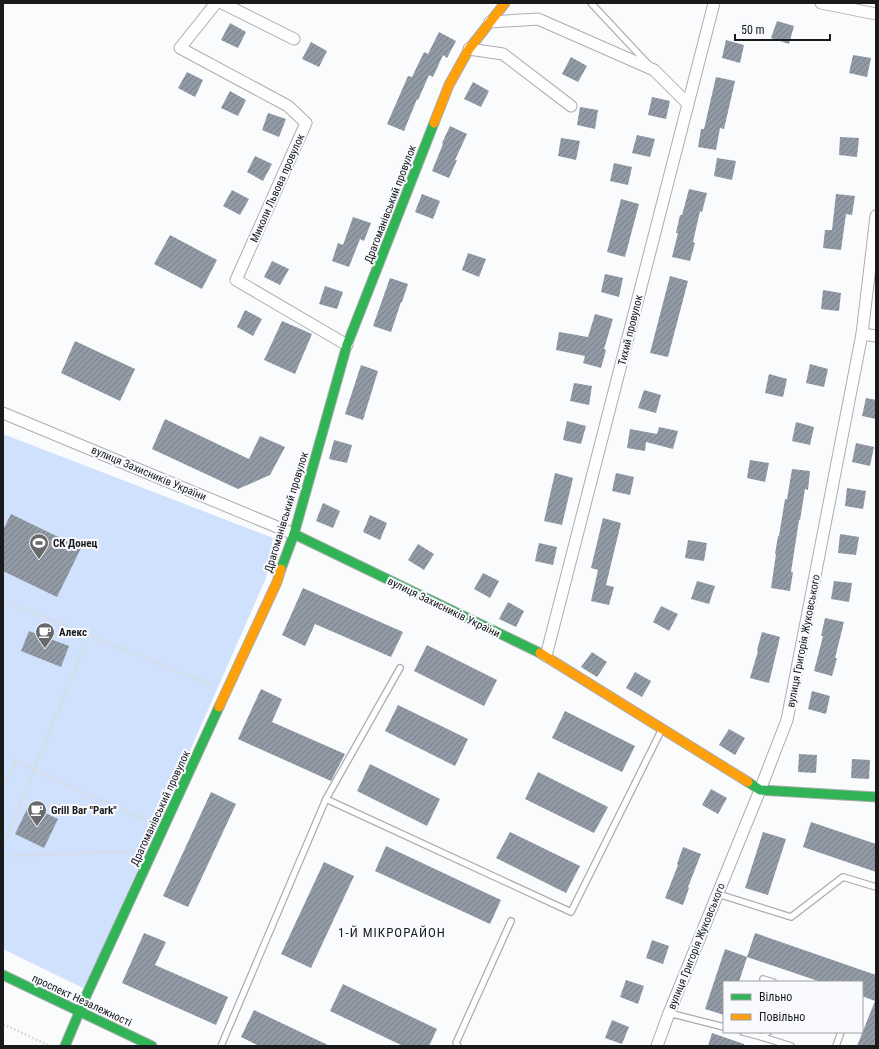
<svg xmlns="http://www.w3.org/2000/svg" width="879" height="1049" viewBox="0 0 879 1049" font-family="'Roboto Condensed',sans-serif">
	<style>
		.green { fill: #cfe1fc }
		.building { fill: url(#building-hatch) }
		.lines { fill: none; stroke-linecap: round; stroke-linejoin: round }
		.lane-casing { stroke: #acadaf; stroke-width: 8 }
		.street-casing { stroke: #acadaf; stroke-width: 13 }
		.fast-casing { stroke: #acadaf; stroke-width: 11 }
		.slow-casing { stroke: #acadaf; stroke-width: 11 }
		.path { stroke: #dadada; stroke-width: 2.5; stroke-dasharray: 2 2; stroke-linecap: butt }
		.lane { stroke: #fefeff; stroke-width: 5.5 }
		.street { stroke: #fefeff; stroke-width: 11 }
		.fast { stroke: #30b455; stroke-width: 9 }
		.slow { stroke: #ff9f0a; stroke-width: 9 }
		.labels { text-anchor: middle; stroke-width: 4; stroke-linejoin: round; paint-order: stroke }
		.street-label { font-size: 11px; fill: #181a1c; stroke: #f8fafe }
		.poi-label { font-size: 11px; font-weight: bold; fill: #181a1c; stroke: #f8fafe; text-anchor: start }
		.quarter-label { font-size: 13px; letter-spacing: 1px; fill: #181a1c; stroke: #f8fafe }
	</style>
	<defs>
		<pattern id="building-hatch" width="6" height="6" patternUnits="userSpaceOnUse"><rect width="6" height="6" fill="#929aa6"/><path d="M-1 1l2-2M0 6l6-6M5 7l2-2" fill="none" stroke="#767d86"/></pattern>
	</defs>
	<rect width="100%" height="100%" fill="#f9fbfd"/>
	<!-- green -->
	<polygon class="green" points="3,434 273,538 266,578 85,989 3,949"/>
	<!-- building -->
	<g class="building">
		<polygon points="777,21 794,26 789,44 771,38"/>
		<polygon points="230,23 246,32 238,48 221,40"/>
		<polygon points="439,32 456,41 447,58 443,55 433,77 429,75 418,100 417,99 404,131 387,124 408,76 412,77 424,52 428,54"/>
		<polygon points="726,40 744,45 740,63 722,58"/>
		<polygon points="311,42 327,51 319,67 302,59"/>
		<polygon points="853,55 871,58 867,77 849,73"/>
		<polygon points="571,57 587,66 578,82 562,74"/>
		<polygon points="187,72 203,80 195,97 178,88"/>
		<polygon points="716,77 735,81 724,129 720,128 716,150 698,147 701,129 704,129"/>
		<polygon points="473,82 489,91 481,107 464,99"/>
		<polygon points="230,91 246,100 238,116 221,108"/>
		<polygon points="652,97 670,101 666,119 648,115"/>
		<polygon points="580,107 598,110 595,129 577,125"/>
		<polygon points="268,113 286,119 279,137 262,130"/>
		<polygon points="450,126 467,134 455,160 457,160 449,178 432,171 443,144 442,143"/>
		<polygon points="637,135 655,139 650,157 632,153"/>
		<polygon points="840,137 859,138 857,157 839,155"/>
		<polygon points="561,138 580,141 576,160 558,156"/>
		<polygon points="255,156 272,164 263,181 247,172"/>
		<polygon points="717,158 736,161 732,180 714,176"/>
		<polygon points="614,163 632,167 628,185 610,181"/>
		<polygon points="689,189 707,193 702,212 700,211 693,242 695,243 690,261 672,257 678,233 676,233 680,215 682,215"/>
		<polygon points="232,190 249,199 240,215 223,206"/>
		<polygon points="422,194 440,201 433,219 415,212"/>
		<polygon points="836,194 855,196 852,215 846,214 841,250 823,248 825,230 832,230"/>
		<polygon points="621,199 639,204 625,257 607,252"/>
		<polygon points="353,217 371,223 364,241 360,239 349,267 332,261 338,243 343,245"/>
		<polygon points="170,235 217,260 202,289 154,264"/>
		<polygon points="468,253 486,259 479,277 462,270"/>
		<polygon points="272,261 289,269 280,285 264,277"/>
		<polygon points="605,274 623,278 619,297 601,292"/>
		<polygon points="670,276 688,281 668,357 650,353"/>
		<polygon points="390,278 408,284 402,302 401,302 391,332 373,326"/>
		<polygon points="325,286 343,292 337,309 319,304"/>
		<polygon points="823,290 841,293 839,311 821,309"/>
		<polygon points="245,310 262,319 253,336 237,327"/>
		<polygon points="595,314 613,319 604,349 606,350 601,368 583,363 585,356 556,350 559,332 588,337"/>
		<polygon points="282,321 312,334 295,374 264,360"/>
		<polygon points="75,341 135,369 120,401 61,373"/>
		<polygon points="810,364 828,369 824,387 806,383"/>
		<polygon points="361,365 378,371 363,420 345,414"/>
		<polygon points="769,374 787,379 783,397 765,393"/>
		<polygon points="574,383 592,386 589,405 570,401"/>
		<polygon points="644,390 661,395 656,413 638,408"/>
		<polygon points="866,398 876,400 876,419 862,416"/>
		<polygon points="165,419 249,459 260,436 285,447 270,475 238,489 152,449"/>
		<polygon points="567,421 586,426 581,444 563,440"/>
		<polygon points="796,422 814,427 810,445 792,441"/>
		<polygon points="659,427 678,431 673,449 646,442 645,451 627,448 630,429 657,434"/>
		<polygon points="334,440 352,445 347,463 329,459"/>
		<polygon points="856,443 874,447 870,466 852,462"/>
		<polygon points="750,460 769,463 765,482 747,478"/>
		<polygon points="792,469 810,471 808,490 805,489 800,520 799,520 791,572 793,572 790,591 771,588 776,554 775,554 778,536 779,536 785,499 787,499"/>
		<polygon points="555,473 573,478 562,525 544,521"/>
		<polygon points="616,473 634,477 630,495 612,491"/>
		<polygon points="847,488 866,491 863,509 845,506"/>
		<polygon points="323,503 340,511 333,528 316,521"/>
		<polygon points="11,514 81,548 57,597 3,571 3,530"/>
		<polygon points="370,515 387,523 380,540 363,532"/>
		<polygon points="603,518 621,523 606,585 614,587 609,605 591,601 598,570 591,568"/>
		<polygon points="840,534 859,537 856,555 838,553"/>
		<polygon points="688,540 707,543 704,561 685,558"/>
		<polygon points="539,543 557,547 553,565 535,561"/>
		<polygon points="418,544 434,554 424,570 408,560"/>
		<polygon points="483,573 499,581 490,598 474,589"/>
		<polygon points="697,581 715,586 709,604 691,599"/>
		<polygon points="834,581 852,583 849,602 831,599"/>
		<polygon points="303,588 403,632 391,657 315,624 305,646 282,635"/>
		<polygon points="508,602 524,611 516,627 499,619"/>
		<polygon points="661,606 678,614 669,631 653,622"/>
		<polygon points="825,618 844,622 835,658 837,658 832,676 814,671 823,636 821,636"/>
		<polygon points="29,631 69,646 61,667 21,651"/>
		<polygon points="762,632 780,637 769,683 750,678 758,651 757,650"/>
		<polygon points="427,645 497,680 484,706 414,671"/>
		<polygon points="592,652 607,662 597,677 581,667"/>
		<polygon points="635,672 651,681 642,697 626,688"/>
		<polygon points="261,689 282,699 272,722 345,754 331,781 238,739"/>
		<polygon points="812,691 830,696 826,714 808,709"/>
		<polygon points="398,705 468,739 455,766 385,731"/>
		<polygon points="565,711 635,746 622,772 552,738"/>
		<polygon points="729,729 745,738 735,755 719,745"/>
		<polygon points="799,754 817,755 816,773 798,772"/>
		<polygon points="852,759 870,760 869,779 851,778"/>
		<polygon points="370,764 440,799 427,826 357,791"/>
		<polygon points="538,772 608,807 594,833 525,799"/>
		<polygon points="711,789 727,798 718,814 702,805"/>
		<polygon points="211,792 236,804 188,907 163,896"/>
		<polygon points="29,805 58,819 44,848 15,834"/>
		<polygon points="811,822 876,844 876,872 803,847"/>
		<polygon points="510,832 580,866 566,893 496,858"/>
		<polygon points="763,832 786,839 768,895 745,888"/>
		<polygon points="386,846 501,900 490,924 375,871"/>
		<polygon points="683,847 701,854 688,887 689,888 683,905 665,898 678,865 677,864"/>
		<polygon points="324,862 354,876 311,968 281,954"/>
		<polygon points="144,933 166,942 155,965 228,997 216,1025 122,983"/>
		<polygon points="755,933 876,975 876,1046 857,1046 875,1001 862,996 862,982 821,982 747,957"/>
		<polygon points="652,940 669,946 663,964 646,958"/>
		<polygon points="725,949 747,957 739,982 724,982 724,1015 705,1009"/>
		<polygon points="626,980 644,986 638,1004 620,997"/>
		<polygon points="343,984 437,1029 429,1046 403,1046 330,1011"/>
		<polygon points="254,1010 330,1046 259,1046 241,1037"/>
		<polygon points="612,1020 629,1027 622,1044 605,1038"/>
		<polygon points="712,1033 744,1044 744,1046 708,1046"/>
	</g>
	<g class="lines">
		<defs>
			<g id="lane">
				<polyline points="591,3 648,64"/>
				<polyline points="326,799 400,668"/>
				<polyline points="718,894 791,917 843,877 876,887"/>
				<polyline points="763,979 773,982"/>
				<polyline points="669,1013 724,1027"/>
				<polyline points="743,1032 762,1037 768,1032"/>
				<polyline points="762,1037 791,1046"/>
				<polyline points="221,1046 326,799 571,912 662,729"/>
				<polyline points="458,1046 456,1043 511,921"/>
				<polyline points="836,1046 841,1032"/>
			</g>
			<g id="street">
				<polyline points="216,3 180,48 288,106 306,123 236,280 347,345"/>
				<polyline points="222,3 294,39"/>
				<polyline points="821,3 876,14"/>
				<polyline points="490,22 538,19 654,70 688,104"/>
				<polyline points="469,49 503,54 571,106"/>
				<polyline points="862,334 876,336"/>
				<polyline points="3,413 294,534"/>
				<polyline points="546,656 714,3"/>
				<polyline points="657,1046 669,1013 760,790 787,720 862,334 876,216"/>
			</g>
			<g id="fast">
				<polyline points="294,534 540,653"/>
				<polyline points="281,569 294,534 347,345 434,123"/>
				<polyline points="748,782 760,790 876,797"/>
				<polyline points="3,975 152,1046"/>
				<polyline points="65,1046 86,996 219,707"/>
			</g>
			<g id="slow">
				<polyline points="434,123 449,85 469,49 505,3"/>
				<polyline points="540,653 748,782"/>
				<polyline points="219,707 277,582 281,569"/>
			</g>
		</defs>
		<!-- lane casing -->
		<use href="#lane" class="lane-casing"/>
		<!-- street casing -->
		<use href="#street" class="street-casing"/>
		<!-- fast casing -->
		<use href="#fast" class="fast-casing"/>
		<!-- slow casing -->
		<use href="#slow" class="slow-casing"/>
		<!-- path -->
		<g class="path">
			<polyline points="3,600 215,687"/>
			<polyline points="3,788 15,761 152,823"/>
			<polyline points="3,846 89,635"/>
			<polyline points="3,856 138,851"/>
			<polyline points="3,1024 50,1046"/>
		</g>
		<!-- lane -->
		<use href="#lane" class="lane"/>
		<!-- street -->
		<use href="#street" class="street"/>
		<!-- fast -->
		<use href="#fast" class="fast"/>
		<!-- slow -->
		<use href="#slow" class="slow"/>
	</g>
	<!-- icons -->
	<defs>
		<symbol id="stadium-pin" viewBox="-11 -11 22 30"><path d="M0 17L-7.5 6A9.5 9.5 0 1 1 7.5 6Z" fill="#67696b" stroke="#f8fafe"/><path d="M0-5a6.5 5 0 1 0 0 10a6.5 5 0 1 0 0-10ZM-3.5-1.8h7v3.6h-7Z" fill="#fff"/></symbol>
		<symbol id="cafe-pin" viewBox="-11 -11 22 30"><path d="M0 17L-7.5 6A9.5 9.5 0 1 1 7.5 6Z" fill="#67696b" stroke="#f8fafe"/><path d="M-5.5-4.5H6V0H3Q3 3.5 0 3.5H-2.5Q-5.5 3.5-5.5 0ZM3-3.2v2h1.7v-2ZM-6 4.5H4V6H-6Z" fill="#fff"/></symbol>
	</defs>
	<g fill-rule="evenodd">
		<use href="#stadium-pin" x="28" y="532" width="22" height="30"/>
		<use href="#cafe-pin" x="34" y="621" width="22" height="30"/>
		<use href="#cafe-pin" x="26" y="799" width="22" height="30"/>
	</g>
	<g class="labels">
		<!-- street labels -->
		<g class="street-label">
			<text transform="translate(277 188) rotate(-66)" y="4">Миколи Львова провулок</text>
			<text transform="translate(390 204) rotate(-69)" y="4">Драгоманівський провулок</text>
			<text transform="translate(630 330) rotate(-76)" y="4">Тихий провулок</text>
			<text transform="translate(149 473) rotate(23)" y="4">вулиця Захисників України</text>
			<text transform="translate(286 512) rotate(-73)" y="4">Драгоманівський провулок</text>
			<text transform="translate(444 607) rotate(26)" y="4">вулиця Захисників України</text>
			<text transform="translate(803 641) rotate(-79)" y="4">вулиця Григорія Жуковського</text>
			<text transform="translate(160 808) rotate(-65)" y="4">Драгоманівський провулок</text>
			<text transform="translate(696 946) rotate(-68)" y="4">вулиця Григорія Жуковського</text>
			<text transform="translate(82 1000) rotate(25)" y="4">проспект Незалежності</text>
		</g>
		<!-- poi labels -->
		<g class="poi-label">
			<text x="53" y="547">СК Донец</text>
			<text x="59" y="636">Алекс</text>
			<text x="51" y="814">Grill Bar "Park"</text>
		</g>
		<!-- quarter labels -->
		<g class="quarter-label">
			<text x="392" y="937">1-Й МІКРОРАЙОН</text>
		</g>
	</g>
	<!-- border -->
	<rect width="879" height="1049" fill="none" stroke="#181a1c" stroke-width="8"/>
	<!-- legend -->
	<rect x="723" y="981" width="140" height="52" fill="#f8fafe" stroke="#9ea0a4"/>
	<rect x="731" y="994" width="20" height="6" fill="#30b455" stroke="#9ea0a4"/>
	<text x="759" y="1001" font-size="12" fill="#181a1c">Вільно</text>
	<rect x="731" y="1014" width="20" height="6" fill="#ff9f0a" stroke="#9ea0a4"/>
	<text x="759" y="1021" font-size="12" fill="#181a1c">Повільно</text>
	<!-- scale -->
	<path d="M735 34v6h95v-6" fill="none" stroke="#181a1c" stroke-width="2"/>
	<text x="741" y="34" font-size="12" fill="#181a1c" stroke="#f8fafe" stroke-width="3" paint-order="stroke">50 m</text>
</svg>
